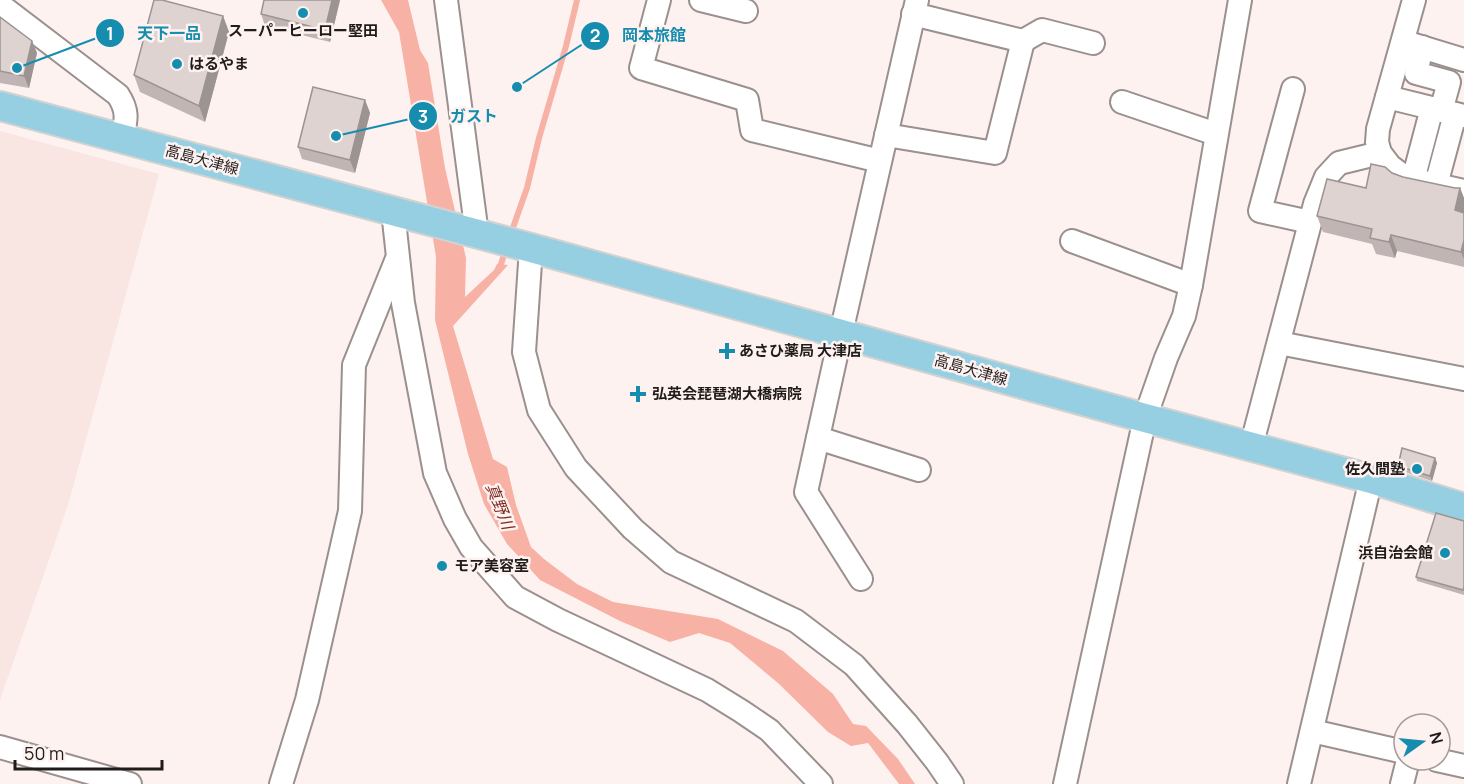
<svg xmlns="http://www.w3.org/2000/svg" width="1464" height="784" viewBox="0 0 1464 784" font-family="Manrope,'Noto Sans JP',sans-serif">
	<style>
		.built { fill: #f9e5e1 }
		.water { fill: #f8b1a5 }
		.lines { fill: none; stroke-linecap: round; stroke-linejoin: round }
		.stream { stroke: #f8b1a5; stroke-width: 6 }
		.minor-casing { stroke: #9a908e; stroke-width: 26 }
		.major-casing { stroke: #d2d2d1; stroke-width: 32 }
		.minor { stroke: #fff; stroke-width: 22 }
		.major { stroke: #96cee2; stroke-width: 28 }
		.wall { fill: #c0b5b4 }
		.shaded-wall { fill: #9c9492 }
		.building { fill: #dfd3d1; stroke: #9c9492; stroke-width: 1.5 }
		.poi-dot { fill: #168daf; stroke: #fef2f0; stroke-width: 2 }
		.labels { text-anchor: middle; stroke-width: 5; stroke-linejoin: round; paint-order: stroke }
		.poi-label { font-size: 15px; font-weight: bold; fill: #201c1b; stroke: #fef2f0; text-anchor: start }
		.street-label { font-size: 15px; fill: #201c1b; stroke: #fef2f0 }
		.water-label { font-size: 16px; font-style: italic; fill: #7d2b21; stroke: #fef2f0 }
		.leader { fill: none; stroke: #168daf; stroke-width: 2 }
		.callout-dot { fill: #168daf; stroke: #fef2f0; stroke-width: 2 }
		.mark-label { font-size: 18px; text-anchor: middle; font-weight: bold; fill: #fff }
		.callout-label { font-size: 16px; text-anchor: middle; font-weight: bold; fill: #168daf; stroke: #fef2f0; stroke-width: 5; stroke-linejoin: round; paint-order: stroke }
	</style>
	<rect width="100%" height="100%" fill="#fef2f0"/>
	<!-- built -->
	<polygon class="built" points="0,131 159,174 68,505 0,700"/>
	<!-- water -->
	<polygon class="water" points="381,0 408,0 420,50 428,63 445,168 466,258 465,297 494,270 497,264 508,265 453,326 493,459 507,467 516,505 531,547 544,559 577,584 613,602 718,619 783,651 833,694 853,724 866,726 898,759 915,784 899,784 868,743 851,746 828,732 778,683 730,643 699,633 670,642 620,621 540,580 507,544 484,504 468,454 435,320 436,257 419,153 399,32"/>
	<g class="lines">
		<!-- stream -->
		<g class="stream">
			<polyline points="510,236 527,188 539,138 566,46 577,0"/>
			<polyline points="499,270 506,249"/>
		</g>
		<defs>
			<g id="minor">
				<polyline points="446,0 477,234"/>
				<polyline points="659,0 641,68 747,100 752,130 880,161"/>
				<polyline points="701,0 746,11"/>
				<polyline points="1414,0 1378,129 1377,142 1380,153 1390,166 1406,178 1464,191"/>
				<path d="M 0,5 L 118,95 C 129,112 126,120 122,139"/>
				<polyline points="1023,41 1042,30 1093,43"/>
				<polyline points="1408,43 1464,60"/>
				<polyline points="1422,47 1416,73 1449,82 1441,111"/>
				<polyline points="1293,89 1260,211 1310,222"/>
				<polyline points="1387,97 1464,116"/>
				<polyline points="1122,102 1216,134"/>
				<polyline points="886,135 995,153 1023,41 913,14"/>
				<polyline points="1413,180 1432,108"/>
				<polyline points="1436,185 1455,114"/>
				<polyline points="393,211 403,303 435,473 455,519 471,547 515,597 558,620 707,690 741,711 769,730 821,784"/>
				<polyline points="1072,241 1191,285"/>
				<polyline points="531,248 524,352 539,410 576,468 633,529 671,562 796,621 854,665 907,724 937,762 952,784"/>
				<polyline points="1279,343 1464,379"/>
				<polyline points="818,438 919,470"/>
				<polyline points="1251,447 1315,204 1326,177 1339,163 1380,153"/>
				<polyline points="861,579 806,492 841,333 917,0"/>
				<polyline points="1312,731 1404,752"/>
				<polyline points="0,747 130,784"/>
				<polyline points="1437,760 1464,766"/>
				<polyline points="281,784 307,700 350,511 354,365 396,261"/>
				<polyline points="1065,784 1145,418 1166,358 1184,316 1191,285 1240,0"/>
				<polyline points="1299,784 1371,479"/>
				<polyline points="1402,784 1408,760"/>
			</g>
			<polyline id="major" points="0,106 531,248 1145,418 1371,479 1464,508"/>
		</defs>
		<!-- minor casing -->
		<use href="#minor" class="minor-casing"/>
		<!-- major casing -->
		<use href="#major" class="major-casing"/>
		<!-- minor -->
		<use href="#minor" class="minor"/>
		<!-- major -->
		<use href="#major" class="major"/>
	</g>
	<!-- wall -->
	<g class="wall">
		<polygon points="264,0 340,0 330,42 265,26 261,14"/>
		<polygon points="223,16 229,32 205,122 140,92 134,75"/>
		<polygon points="0,17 32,41 37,53 29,88 0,83"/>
		<polygon points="365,100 370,113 355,173 302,159 298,147"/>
		<polygon points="1392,173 1403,177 1455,188 1460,188 1464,198 1464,267 1397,251 1395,258 1376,254 1372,244 1323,232 1317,216"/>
		<polygon points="1435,458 1437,463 1432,481 1399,470 1398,466"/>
		<polygon points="1464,521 1464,595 1417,581 1416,577"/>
	</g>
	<!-- shaded-wall -->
	<g class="shaded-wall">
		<polygon points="332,0 340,0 330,42 325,30"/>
		<polygon points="223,16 229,32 205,122 199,106"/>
		<polygon points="32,41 37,53 29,88 24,76"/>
		<polygon points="365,100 370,113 355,173 350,160"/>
		<polygon points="1460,188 1464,198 1464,214 1455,210"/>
		<polygon points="1391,235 1397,251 1395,258 1389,242"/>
		<polygon points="1464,240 1464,259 1461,252"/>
		<polygon points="1435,458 1437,463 1432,481 1430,476"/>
	</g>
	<!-- building -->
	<g class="building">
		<polygon points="154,0 162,0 223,16 199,106 134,75"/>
		<polygon points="264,0 332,0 325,30 261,14"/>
		<polygon points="0,17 32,41 24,76 0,71"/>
		<polygon points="313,87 365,100 350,160 298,147"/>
		<polygon points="1371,164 1385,167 1392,173 1403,177 1455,188 1460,188 1455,210 1464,213 1464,240 1461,252 1391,235 1389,242 1370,238 1372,229 1317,216 1327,179 1366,188"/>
		<polygon points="1402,448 1435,458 1430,476 1398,466"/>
		<polygon points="1436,513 1464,521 1464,587 1463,590 1416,577"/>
	</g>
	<!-- markers -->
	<g class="poi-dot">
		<circle cx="303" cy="13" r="6"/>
		<circle cx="177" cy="64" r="6"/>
		<path d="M724 342h6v6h6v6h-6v6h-6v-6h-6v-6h6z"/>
		<path d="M635 385h6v6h6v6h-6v6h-6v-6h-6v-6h6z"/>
		<circle cx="1417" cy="469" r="6"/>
		<circle cx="1445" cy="553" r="6"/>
		<circle cx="442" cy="566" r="6"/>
	</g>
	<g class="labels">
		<!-- poi labels -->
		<g class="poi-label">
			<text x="303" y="36" text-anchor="middle">スーパーヒーロー堅田</text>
			<text x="189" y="69">はるやま</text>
			<text x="739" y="356">あさひ薬局 大津店</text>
			<text x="652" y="399">弘英会琵琶湖大橋病院</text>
			<text x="1405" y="474" text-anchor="end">佐久間塾</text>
			<text x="1433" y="558" text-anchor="end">浜自治会館</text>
			<text x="454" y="571">モア美容室</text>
		</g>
		<!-- street labels -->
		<g class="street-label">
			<text transform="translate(202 160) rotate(15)" y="5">高島大津線</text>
			<text transform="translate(971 370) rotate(16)" y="5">高島大津線</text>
		</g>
		<!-- water labels -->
		<g class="water-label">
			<text transform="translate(500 506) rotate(68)" y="6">真野川</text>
		</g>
	</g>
	<!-- callouts -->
	<path class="leader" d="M17 68L110 33M517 87L595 36M336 136L423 116"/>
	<g class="callout-dot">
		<circle cx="17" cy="68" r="6"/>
		<circle cx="517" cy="87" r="6"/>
		<circle cx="336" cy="136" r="6"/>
		<circle cx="110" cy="33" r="15"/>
		<circle cx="595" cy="36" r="15"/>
		<circle cx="423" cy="116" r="15"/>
	</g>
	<g class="mark-label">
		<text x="110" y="40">1</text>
		<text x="595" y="42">2</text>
		<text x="423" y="123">3</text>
	</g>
	<g class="callout-label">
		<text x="169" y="39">天下一品</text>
		<text x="654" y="41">岡本旅館</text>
		<text x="474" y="122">ガスト</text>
	</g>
	<!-- north arrow -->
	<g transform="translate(1422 742) rotate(75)"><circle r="28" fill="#fef2f0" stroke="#a59c9b" stroke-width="1.5"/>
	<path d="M0-4.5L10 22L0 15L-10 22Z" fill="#168daf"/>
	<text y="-9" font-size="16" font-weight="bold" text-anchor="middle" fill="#201c1b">N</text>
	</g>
	<!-- scale -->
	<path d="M15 760v9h147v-9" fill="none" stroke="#201c1b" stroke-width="3"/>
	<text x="24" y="760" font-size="18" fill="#201c1b" stroke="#fef2f0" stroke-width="4.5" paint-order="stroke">50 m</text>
</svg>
